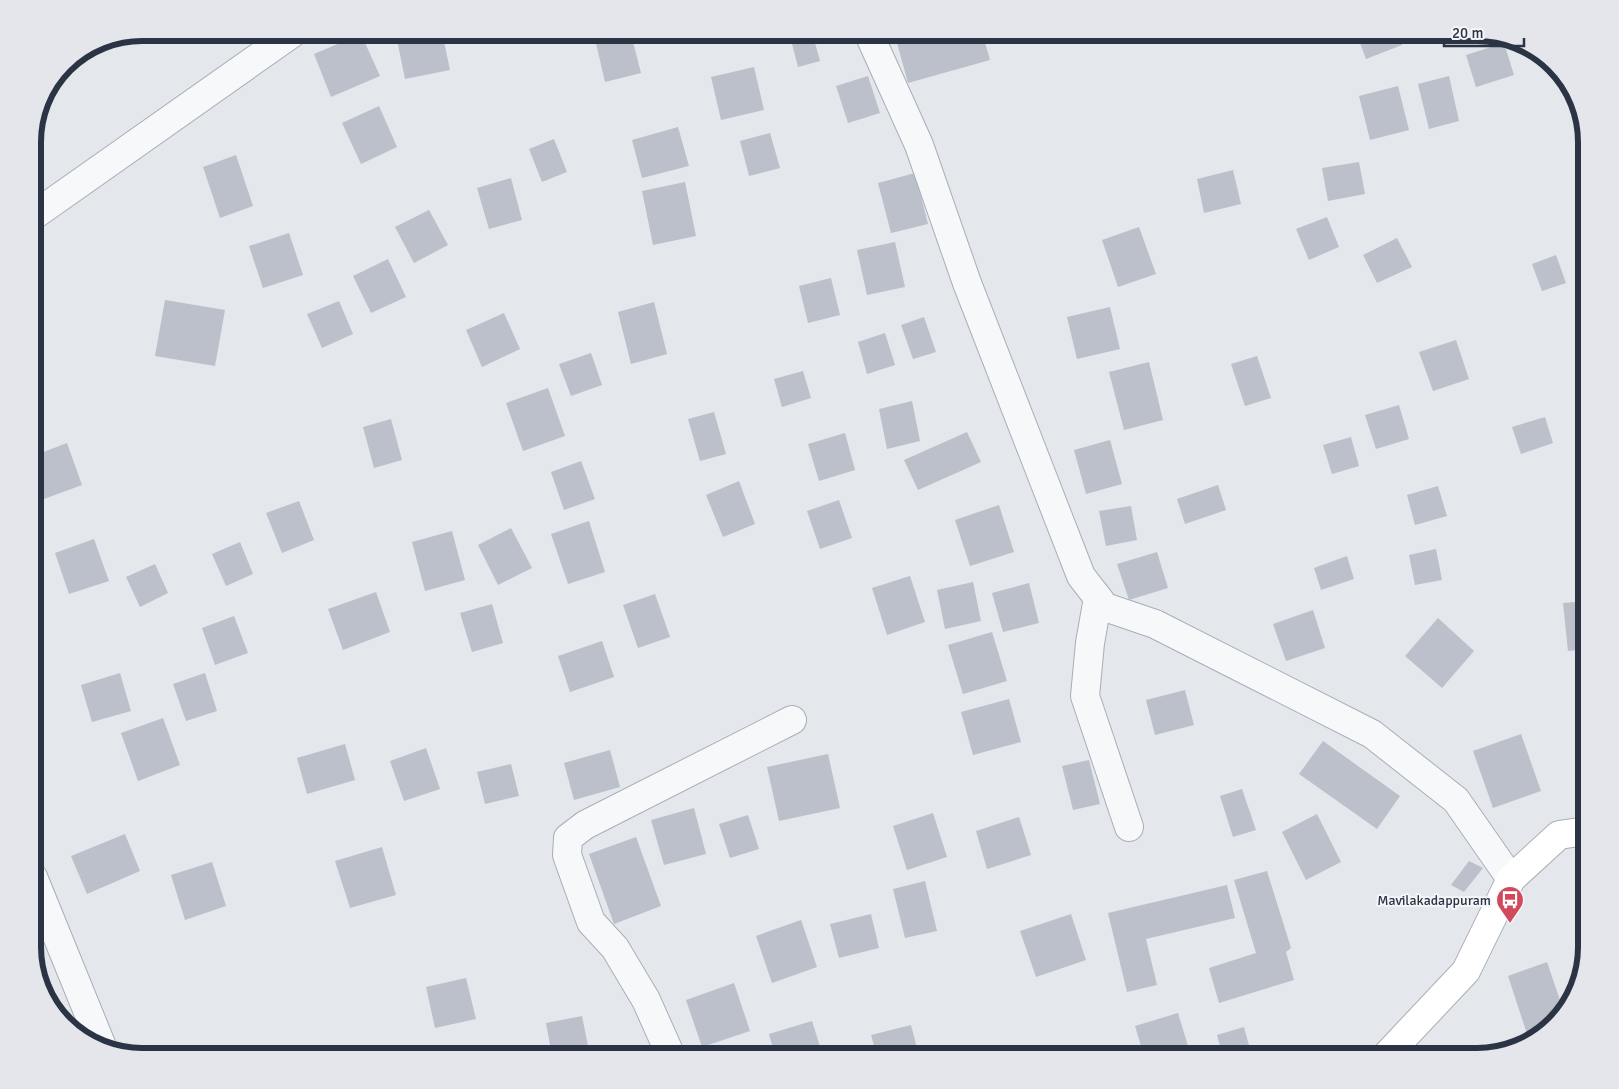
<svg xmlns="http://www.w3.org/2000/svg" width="1619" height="1089" viewBox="0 0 1619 1089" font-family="Signika,sans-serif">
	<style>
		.building { fill: #bbc0ca }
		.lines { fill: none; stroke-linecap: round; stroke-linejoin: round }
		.street-casing { stroke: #a9aeb7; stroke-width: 30 }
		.secondary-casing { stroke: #a9aeb7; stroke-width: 30 }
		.street { stroke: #f7f8fa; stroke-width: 28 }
		.secondary { stroke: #fff; stroke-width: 28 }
		.labels { text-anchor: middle; stroke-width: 4; stroke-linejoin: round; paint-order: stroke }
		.poi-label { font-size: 14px; fill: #2b3445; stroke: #f4f6f9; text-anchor: end }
		.rim { fill: none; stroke: #2b3445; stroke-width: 6 }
	</style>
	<rect width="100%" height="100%" fill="#e4e7ec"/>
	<!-- building -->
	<g class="building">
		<polygon points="408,32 442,32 450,70 405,79 396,35"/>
		<polygon points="718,32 736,32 736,33 719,37"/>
		<polygon points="789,32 812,32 820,61 798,67"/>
		<polygon points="894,32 982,32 990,60 908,83"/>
		<polygon points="1356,32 1398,32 1402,45 1366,59"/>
		<polygon points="1423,32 1455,32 1456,37 1426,44"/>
		<polygon points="361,34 380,76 331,97 314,54"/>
		<polygon points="631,34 641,73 605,82 596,43"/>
		<polygon points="1504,43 1514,75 1476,87 1466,55"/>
		<polygon points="754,67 764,110 721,120 711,77"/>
		<polygon points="868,76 880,113 848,123 836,86"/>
		<polygon points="1449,76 1459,121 1429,129 1418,84"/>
		<polygon points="1398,86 1409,130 1370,140 1359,96"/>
		<polygon points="379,106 397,147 361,164 342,123"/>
		<polygon points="678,127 689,166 642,178 632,140"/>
		<polygon points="770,133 780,168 749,176 740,141"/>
		<polygon points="554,139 567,172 542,182 529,149"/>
		<polygon points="236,155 253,206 220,218 203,167"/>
		<polygon points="1359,162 1365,194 1328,201 1322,168"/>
		<polygon points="1233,170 1241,204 1204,213 1197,179"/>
		<polygon points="915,173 928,224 891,233 878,183"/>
		<polygon points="511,178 522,220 489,229 477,188"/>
		<polygon points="685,182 696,236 653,245 642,191"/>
		<polygon points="429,210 448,245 414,263 395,227"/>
		<polygon points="1327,217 1339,247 1309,260 1296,229"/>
		<polygon points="1139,227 1156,274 1118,287 1102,240"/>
		<polygon points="289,233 303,275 263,288 249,246"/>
		<polygon points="1397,238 1412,267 1377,283 1363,255"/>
		<polygon points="895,242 905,287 867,295 857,250"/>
		<polygon points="1556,255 1566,283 1542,291 1532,264"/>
		<polygon points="388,259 406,297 371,313 353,276"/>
		<polygon points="831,278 840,315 808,323 799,286"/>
		<polygon points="165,300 225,310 215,366 155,356"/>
		<polygon points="339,301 353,334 322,348 307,314"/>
		<polygon points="654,302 667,354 631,364 618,312"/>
		<polygon points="1110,307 1120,349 1077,359 1067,317"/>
		<polygon points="504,313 520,349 482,367 466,330"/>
		<polygon points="924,317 936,352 913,359 901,325"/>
		<polygon points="885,333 895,365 867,374 858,342"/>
		<polygon points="1456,340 1469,379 1433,391 1419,352"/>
		<polygon points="591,353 602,385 571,396 559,364"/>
		<polygon points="1257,356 1271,398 1245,406 1231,364"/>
		<polygon points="1149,362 1163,420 1124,430 1109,372"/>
		<polygon points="803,371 811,398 782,407 774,379"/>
		<polygon points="548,388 565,436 523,451 506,403"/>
		<polygon points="912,401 920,441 887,449 879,409"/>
		<polygon points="1399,405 1409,439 1376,449 1365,415"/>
		<polygon points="714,412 726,454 700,461 688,419"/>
		<polygon points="1545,417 1553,443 1521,454 1512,427"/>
		<polygon points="391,419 402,460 374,468 363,427"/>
		<polygon points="967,432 981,462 918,490 904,460"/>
		<polygon points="845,433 855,470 819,481 808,444"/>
		<polygon points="1351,437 1359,466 1332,474 1323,445"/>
		<polygon points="1110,440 1122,484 1086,494 1074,450"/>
		<polygon points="67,443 82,485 44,499 33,469 33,456"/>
		<polygon points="581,461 595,499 564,510 551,472"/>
		<polygon points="739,481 755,524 723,537 706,495"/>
		<polygon points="1218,485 1226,510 1185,524 1177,499"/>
		<polygon points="1438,486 1447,516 1415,525 1407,495"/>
		<polygon points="839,500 852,538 820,549 807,511"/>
		<polygon points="299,501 314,540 282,553 266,513"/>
		<polygon points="999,505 1014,552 970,566 955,520"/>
		<polygon points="1131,506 1137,540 1106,546 1099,511"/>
		<polygon points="589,521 605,572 568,584 551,534"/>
		<polygon points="511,528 532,568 498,585 478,545"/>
		<polygon points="452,531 465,580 425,591 412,542"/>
		<polygon points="94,539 109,581 69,594 55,553"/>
		<polygon points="240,542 253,574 226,586 212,554"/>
		<polygon points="1436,549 1442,580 1415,585 1409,555"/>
		<polygon points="1157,552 1168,588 1129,600 1117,564"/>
		<polygon points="1347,556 1354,579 1321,590 1314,568"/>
		<polygon points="155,564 168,593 140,607 126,577"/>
		<polygon points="910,576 925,622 887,635 872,588"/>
		<polygon points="973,582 981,621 945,629 937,590"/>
		<polygon points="1029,583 1039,623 1003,632 992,593"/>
		<polygon points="376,592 390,632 343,650 328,609"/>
		<polygon points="655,594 670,637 638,648 623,605"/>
		<polygon points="1586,601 1586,649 1568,651 1563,603"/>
		<polygon points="492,604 503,643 472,652 460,613"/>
		<polygon points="1313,610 1325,648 1286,661 1273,624"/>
		<polygon points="234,616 248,653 215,665 202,628"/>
		<polygon points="1438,618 1474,651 1442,688 1405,656"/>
		<polygon points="992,632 1007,681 963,694 948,645"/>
		<polygon points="602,641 614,677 570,692 558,656"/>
		<polygon points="120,673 131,711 92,722 81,685"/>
		<polygon points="205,673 217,711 186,721 173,684"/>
		<polygon points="1185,690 1194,725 1155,735 1146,700"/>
		<polygon points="1009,699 1021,742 973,755 961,712"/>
		<polygon points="163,718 180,765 138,781 121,733"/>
		<polygon points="1521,734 1541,791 1493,808 1473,751"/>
		<polygon points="1323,741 1400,796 1377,829 1299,774"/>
		<polygon points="345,744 355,780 307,794 297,758"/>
		<polygon points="426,748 440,789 404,801 390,761"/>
		<polygon points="610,750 620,787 574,800 564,763"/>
		<polygon points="828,754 840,808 779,821 767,767"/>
		<polygon points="1089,760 1100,804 1073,810 1062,766"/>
		<polygon points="511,764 519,796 485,804 477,772"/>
		<polygon points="1242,789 1256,830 1233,837 1220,796"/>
		<polygon points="694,808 706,854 664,865 651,820"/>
		<polygon points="933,813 947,857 907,870 893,826"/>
		<polygon points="1317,814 1341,862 1306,880 1282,832"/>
		<polygon points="748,815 759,849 730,858 719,824"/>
		<polygon points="1019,817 1031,855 987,869 976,831"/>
		<polygon points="125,834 140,871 87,894 71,856"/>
		<polygon points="636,837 661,906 614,924 589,854"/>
		<polygon points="382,847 396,895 350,908 335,861"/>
		<polygon points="1469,861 1483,868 1464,892 1451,885"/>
		<polygon points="212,862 226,906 185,920 171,875"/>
		<polygon points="1267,871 1291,948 1286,952 1294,980 1219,1003 1209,968 1256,953 1234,880"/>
		<polygon points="925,881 937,931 905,938 893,889"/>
		<polygon points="1227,885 1235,918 1146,939 1157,985 1127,992 1108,913"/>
		<polygon points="871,914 879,948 839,958 830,924"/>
		<polygon points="1071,914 1086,960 1036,977 1020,931"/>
		<polygon points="801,920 817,967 772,983 756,936"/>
		<polygon points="1547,962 1564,1012 1536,1037 1529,1040 1508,976"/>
		<polygon points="48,975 65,1021 47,1002 40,978"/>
		<polygon points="466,978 476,1019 435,1028 426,987"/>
		<polygon points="734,983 750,1031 702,1047 686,1000"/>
		<polygon points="1178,1013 1191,1056 1144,1056 1135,1026"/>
		<polygon points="582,1016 590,1056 552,1056 546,1023"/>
		<polygon points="812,1021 823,1056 775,1056 769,1034"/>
		<polygon points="911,1025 919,1056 877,1056 871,1035"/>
		<polygon points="1244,1027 1251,1053 1237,1056 1223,1056 1217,1035"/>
	</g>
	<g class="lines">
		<defs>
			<g id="street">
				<polyline points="868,32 919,145 967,283 1081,576 1105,607 1155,624 1372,734 1456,800 1511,879"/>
				<polyline points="33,216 294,32"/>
				<polyline points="1098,598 1090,643 1085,696 1129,827"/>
				<polyline points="33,877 101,1044"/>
				<polyline points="671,1056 646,1000 615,948 591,922 567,855 568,838 585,825 792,720"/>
			</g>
			<polyline id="secondary" points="1386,1056 1466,971 1511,879 1559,835 1586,831"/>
		</defs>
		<!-- street casing -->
		<use href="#street" class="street-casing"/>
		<!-- secondary casing -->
		<use href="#secondary" class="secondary-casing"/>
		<!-- street -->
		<use href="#street" class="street"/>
		<!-- secondary -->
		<use href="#secondary" class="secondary"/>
	</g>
	<!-- icons -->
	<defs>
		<symbol id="bus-pin" viewBox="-11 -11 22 30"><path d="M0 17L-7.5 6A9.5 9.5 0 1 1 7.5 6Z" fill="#d1495b" stroke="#f4f6f9"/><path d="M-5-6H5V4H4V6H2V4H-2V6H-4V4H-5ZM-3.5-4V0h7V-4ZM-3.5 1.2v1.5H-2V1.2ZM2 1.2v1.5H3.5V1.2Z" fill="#fff"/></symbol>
	</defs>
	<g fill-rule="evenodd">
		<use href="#bus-pin" x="1494" y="884" width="32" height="43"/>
	</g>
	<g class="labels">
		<!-- poi labels -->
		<g class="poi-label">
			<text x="1491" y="905">Mavilakadappuram</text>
		</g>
	</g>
	<!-- crop -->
	<path d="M0 0H1619V1089H0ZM142 41H1477A101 101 0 0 1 1578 142V947A101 101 0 0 1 1477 1048H142A101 101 0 0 1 41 947V142A101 101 0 0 1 142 41Z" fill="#e4e6eb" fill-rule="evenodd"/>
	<path class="rim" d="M142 41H1477A101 101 0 0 1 1578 142V947A101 101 0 0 1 1477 1048H142A101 101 0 0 1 41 947V142A101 101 0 0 1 142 41Z"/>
	<!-- scale -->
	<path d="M1444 38v8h80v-8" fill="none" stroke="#2b3445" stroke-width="2.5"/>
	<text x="1452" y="38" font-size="15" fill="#2b3445" stroke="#f4f6f9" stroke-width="4" paint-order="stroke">20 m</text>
</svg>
